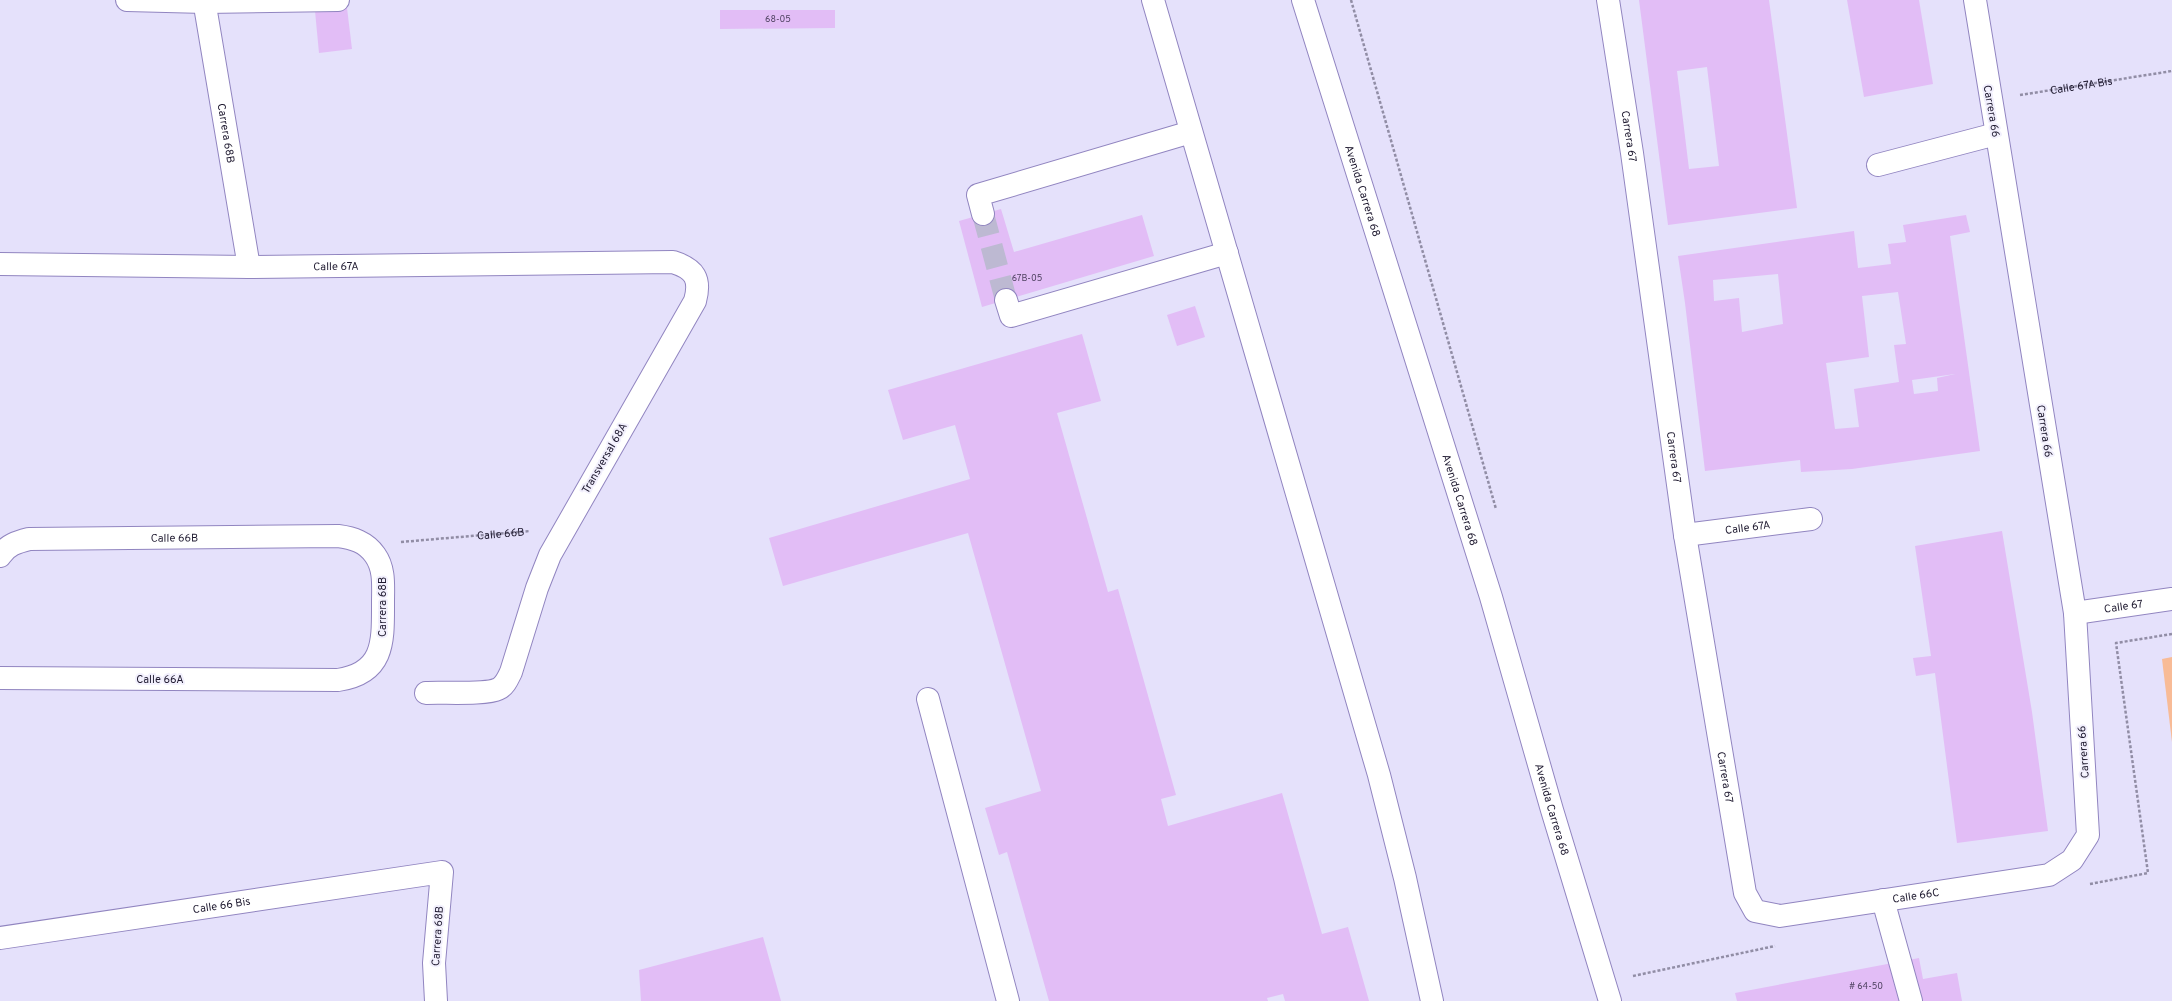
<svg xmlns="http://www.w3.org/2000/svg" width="2172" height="1001" viewBox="0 0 2172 1001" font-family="Overpass,sans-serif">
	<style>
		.green { fill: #f8bb96 }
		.building { fill: #e2bdf6; fill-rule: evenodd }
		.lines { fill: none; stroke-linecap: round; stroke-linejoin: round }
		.minor-tunnel { stroke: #bdb9d2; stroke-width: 22; stroke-dasharray: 22 11; stroke-linecap: butt }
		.minor-casing { stroke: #9185c0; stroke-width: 24 }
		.major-casing { stroke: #9185c0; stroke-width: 24 }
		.path { stroke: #918da5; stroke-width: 2.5; stroke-dasharray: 3 2; stroke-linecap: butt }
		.minor { stroke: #fff; stroke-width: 22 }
		.major { stroke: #fff; stroke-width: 22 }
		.labels { text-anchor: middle; stroke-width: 4; stroke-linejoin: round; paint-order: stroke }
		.number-label { font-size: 9px; fill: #504362 }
		.street-label { font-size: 11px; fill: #1f1a30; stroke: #f2f0fd }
	</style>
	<rect width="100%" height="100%" fill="#e5e1fb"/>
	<!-- green -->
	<polygon class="green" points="2172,657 2172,742 2162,659"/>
	<!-- building -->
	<g class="building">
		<path d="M 1639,0 L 1769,0 L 1797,208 L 1668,225 ZM 1707,67 L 1719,166 L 1689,169 L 1677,71 Z"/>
		<polygon points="1847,0 1919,0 1933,84 1864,97"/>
		<polygon points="347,8 352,49 319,53 315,11"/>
		<polygon points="720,10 835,10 835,28 720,29"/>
		<polygon points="1001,209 1014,252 1142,215 1154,256 982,307 959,221"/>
		<path d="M 1966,215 L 1970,232 L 1950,236 L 1980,451 L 1852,469 L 1801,472 L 1800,460 L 1705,471 L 1685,303 L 1678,256 L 1854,231 L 1858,268 L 1891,264 L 1888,244 L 1906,242 L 1903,225 ZM 1778,274 L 1783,324 L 1742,332 L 1739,298 L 1714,301 L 1713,280 ZM 1898,292 L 1906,344 L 1894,345 L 1899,382 L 1854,389 L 1859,427 L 1835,429 L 1826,363 L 1869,357 L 1862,296 ZM 1955,374 L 1937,378 L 1938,391 L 1914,394 L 1912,380 Z"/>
		<polygon points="1195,306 1205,337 1177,346 1167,315"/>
		<polygon points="1082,334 1101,401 1057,413 1108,592 1118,589 1176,795 1161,799 1168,826 1282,793 1322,934 1348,927 1369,1001 1285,1001 1283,994 1267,998 1268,1001 1049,1001 1007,852 999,855 985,808 1041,791 968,533 783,586 769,538 970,479 955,425 903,440 888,390"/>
		<polygon points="2002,531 2032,712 2048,831 1957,843 1935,673 1916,676 1913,658 1931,656 1915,546"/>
		<polygon points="763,937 781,1001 641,1001 639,970"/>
		<polygon points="1919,958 1923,979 1957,973 1962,1001 1737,1001 1735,993"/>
	</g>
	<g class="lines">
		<!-- minor-tunnel -->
		<polyline class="minor-tunnel" points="983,214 1006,300"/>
		<defs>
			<g id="minor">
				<polyline points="127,0 205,2 338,0"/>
				<path id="s3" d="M 204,0 L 249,267"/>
				<path id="s4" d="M 1608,0 L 1632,153 L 1685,535 L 1745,893 L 1755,911 L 1780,916 L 2049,875 L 2072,860 L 2088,835 L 2075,613 L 1975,0"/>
				<polyline points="1878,165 1996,134"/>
				<polyline points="983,214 978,195 1191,132"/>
				<path id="s5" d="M 0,264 L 249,267 L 673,262 C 695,269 701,279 695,301 L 550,555 L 537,588 L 511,672 C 508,678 505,686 498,689 C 486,695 442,692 426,693"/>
				<polyline points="1006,300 1011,316 1227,253"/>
				<path id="s6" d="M 1685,535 L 1811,519"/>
				<path id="s7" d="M 0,556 C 7,545 17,542 29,539 L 338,536 C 353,538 366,542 375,555 C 385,569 383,586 383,602 C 383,641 385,673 338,680 L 0,678"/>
				<path id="s8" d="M 2075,613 L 2172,599"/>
				<polyline points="928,699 1008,1001"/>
				<polyline points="1883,900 1911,1001"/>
				<path id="s9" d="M 0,938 L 442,872 L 434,963 L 436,1001"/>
			</g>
			<g id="major">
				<polyline points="1153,0 1379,775 1405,878 1432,1001"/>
				<path id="s10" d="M 1303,0 L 1491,597 L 1552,810 L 1610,1001"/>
			</g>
		</defs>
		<!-- minor casing -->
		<use href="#minor" class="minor-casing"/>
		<!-- major casing -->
		<use href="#major" class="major-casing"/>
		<!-- path -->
		<g class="path">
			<polyline points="1351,0 1496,509"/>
			<path id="s1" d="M 2020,95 L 2172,71"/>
			<path id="s2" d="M 401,542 L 530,531"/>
			<polyline points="2090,884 2148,873 2116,643 2172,634"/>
			<polyline points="1633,976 1775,946"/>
		</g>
		<!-- minor -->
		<use href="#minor" class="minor"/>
		<!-- major -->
		<use href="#major" class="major"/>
	</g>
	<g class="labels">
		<!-- number labels -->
		<g class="number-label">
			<text x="778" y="22">68-05</text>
			<text x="1027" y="281">67B-05</text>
			<text x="1866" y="989"># 64-50</text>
		</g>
		<!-- street labels -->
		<g class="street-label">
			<text dy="4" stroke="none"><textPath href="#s1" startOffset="62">Calle 67A Bis</textPath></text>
			<text transform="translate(1992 111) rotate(80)" y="4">Carrera 66</text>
			<text dy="4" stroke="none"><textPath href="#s3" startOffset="135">Carrera 68B</textPath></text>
			<text dy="4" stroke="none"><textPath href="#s4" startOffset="138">Carrera 67</textPath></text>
			<text dy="4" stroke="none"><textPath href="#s10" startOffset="200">Avenida Carrera 68</textPath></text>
			<text dy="4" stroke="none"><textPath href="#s5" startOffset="336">Calle 67A</textPath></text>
			<text transform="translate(2045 431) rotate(81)" y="4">Carrera 66</text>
			<text dy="4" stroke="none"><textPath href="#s4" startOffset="462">Carrera 67</textPath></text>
			<text transform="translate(604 458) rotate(-60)" y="4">Transversal 68A</text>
			<text dy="4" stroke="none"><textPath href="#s10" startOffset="524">Avenida Carrera 68</textPath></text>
			<text dy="4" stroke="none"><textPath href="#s6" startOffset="63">Calle 67A</textPath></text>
			<text dy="4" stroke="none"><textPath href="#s2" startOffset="100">Calle 66B</textPath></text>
			<text dy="4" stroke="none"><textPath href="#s7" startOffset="180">Calle 66B</textPath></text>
			<text dy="4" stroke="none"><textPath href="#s8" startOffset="49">Calle 67</textPath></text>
			<text transform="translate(382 607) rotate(-90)" y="4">Carrera 68B</text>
			<text x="160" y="683">Calle 66A</text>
			<text transform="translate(2083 752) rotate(-94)" y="4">Carrera 66</text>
			<text dy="4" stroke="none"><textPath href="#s4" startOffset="786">Carrera 67</textPath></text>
			<text dy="4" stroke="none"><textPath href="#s10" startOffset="847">Avenida Carrera 68</textPath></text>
			<text dy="4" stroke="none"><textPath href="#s4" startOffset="1087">Calle 66C</textPath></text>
			<text dy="4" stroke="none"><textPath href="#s9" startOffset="224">Calle 66 Bis</textPath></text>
			<text transform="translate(437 936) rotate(-86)" y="4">Carrera 68B</text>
		</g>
	</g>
</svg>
